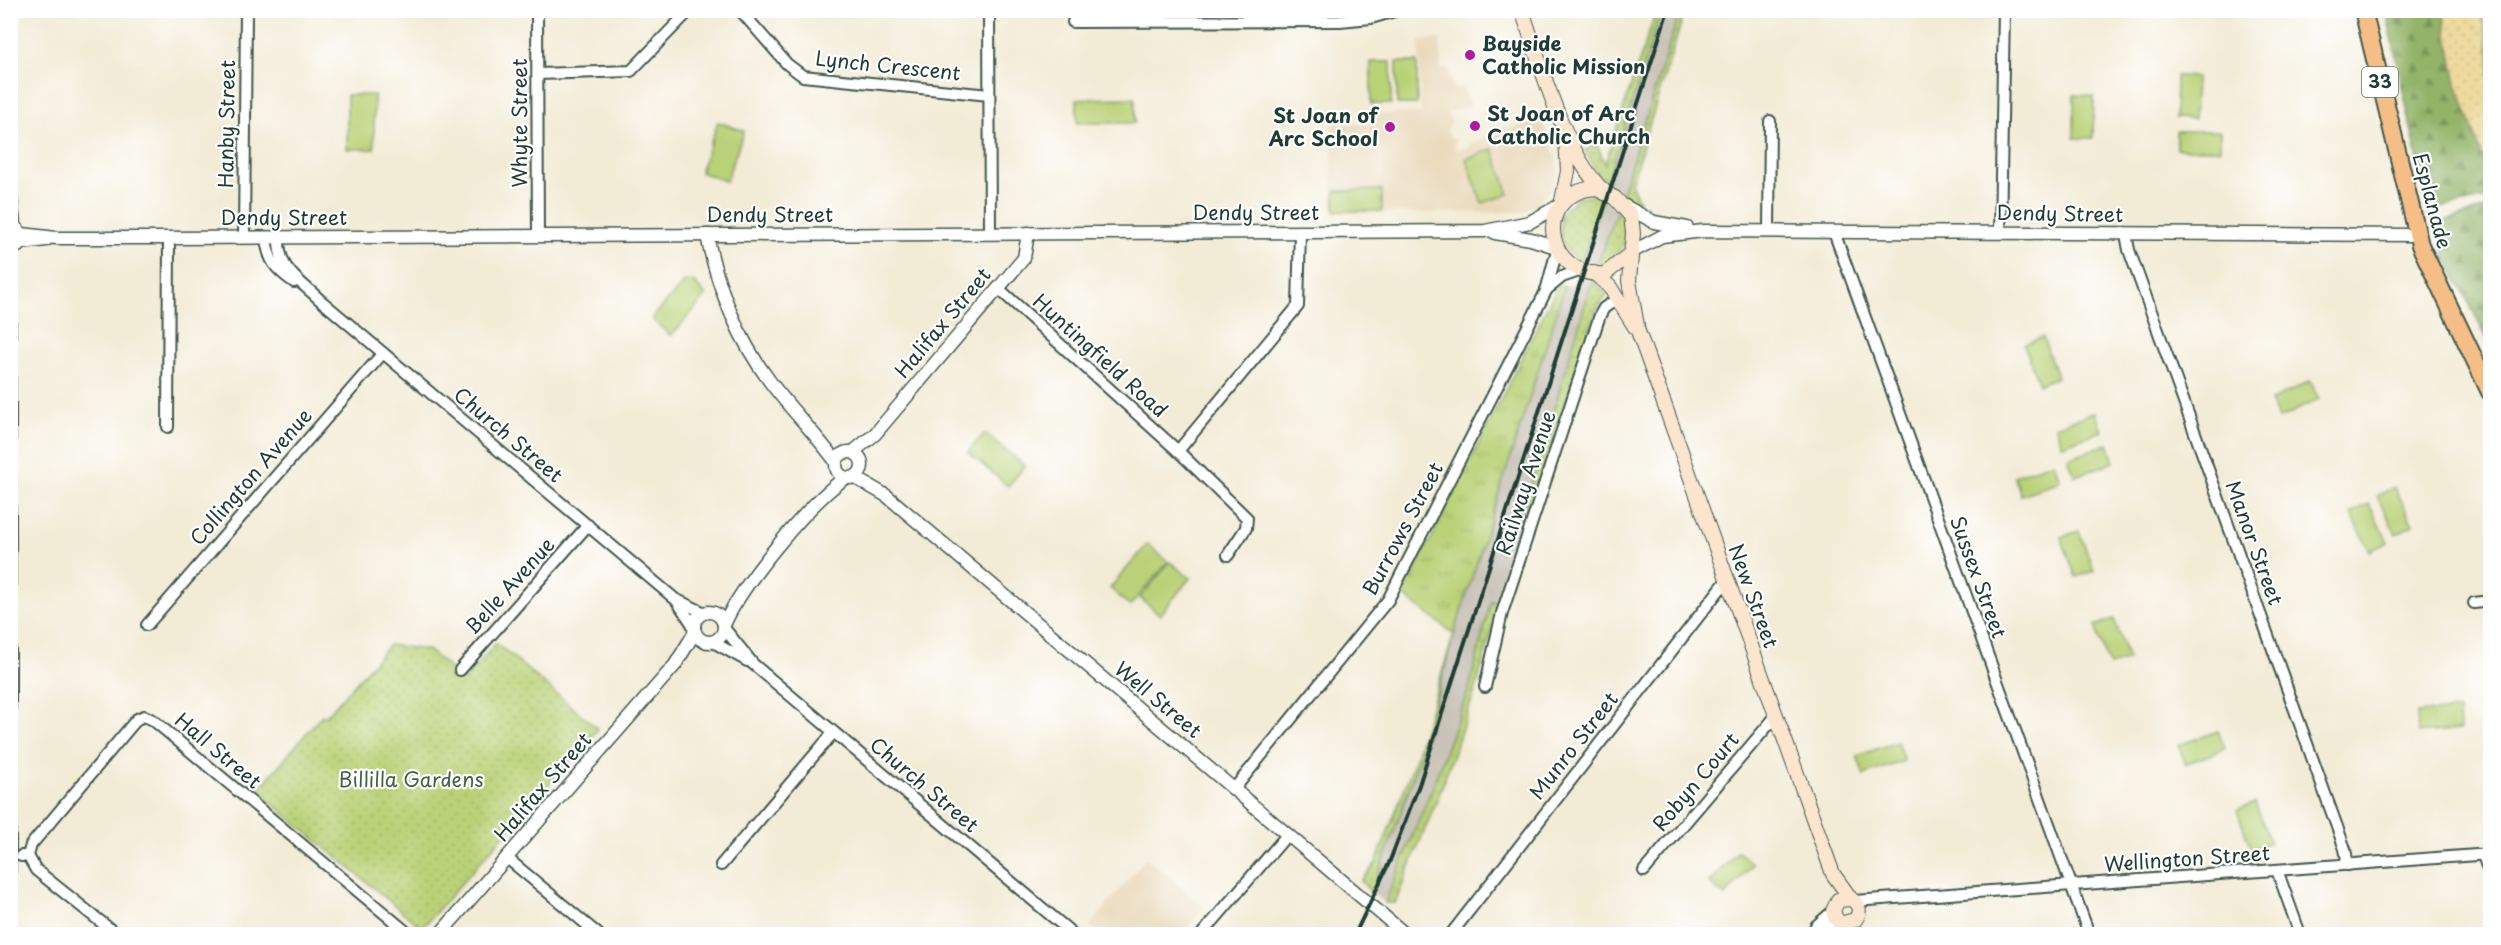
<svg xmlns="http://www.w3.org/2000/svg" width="2501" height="945" viewBox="0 0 2501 945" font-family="'Playpen Sans',sans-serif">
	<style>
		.built { fill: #e9d9ba }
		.industrial { fill: #c9c3b8 }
		.grass { fill: url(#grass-dots); stroke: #6c8856; stroke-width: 1.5 }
		.forest { fill: url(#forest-firs); stroke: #59784e; stroke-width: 1.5 }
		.sand { fill: url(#sand-dots); stroke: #868c69; stroke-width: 1.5 }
		.park { fill: url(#park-tufts); stroke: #6c8856; stroke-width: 1.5 }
		.pitch { fill: #bad277; stroke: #6c8856; stroke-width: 1.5 }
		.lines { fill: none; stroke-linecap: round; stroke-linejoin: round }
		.minor-casing { stroke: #3f574c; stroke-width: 14 }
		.tertiary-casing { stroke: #3f574c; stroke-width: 15 }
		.secondary-casing { stroke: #3f574c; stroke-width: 16 }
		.primary-casing { stroke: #3f574c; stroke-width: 20 }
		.minor { stroke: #fff; stroke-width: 10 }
		.tertiary { stroke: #fff; stroke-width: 12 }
		.secondary { stroke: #fbe5cf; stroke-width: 14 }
		.primary { stroke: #f6be87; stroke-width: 16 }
		.rail { stroke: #1f3d34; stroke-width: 4 }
		.poi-dot { fill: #b5179e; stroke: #fff; stroke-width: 2 }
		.labels { text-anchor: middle; stroke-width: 4.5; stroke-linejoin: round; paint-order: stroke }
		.shield { fill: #fff; stroke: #627771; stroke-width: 1.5 }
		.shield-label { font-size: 18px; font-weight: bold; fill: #1f3d34 }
		.poi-label { font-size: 20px; font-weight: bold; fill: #1f3d34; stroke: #fff; text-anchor: start }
		.street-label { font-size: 20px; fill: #1f3d34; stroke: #fff }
		.park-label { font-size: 20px; fill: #466245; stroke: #fff }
	</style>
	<defs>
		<pattern id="grass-dots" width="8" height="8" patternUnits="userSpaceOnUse" patternTransform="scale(1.5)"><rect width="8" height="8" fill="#bad277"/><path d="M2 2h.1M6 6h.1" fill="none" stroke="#9fb568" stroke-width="1.8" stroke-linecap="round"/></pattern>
		<pattern id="forest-firs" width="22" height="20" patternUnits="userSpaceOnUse" patternTransform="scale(1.5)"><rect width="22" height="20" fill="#93b468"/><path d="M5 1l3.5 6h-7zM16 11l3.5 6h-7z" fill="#779456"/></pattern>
		<pattern id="sand-dots" width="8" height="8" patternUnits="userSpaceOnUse" patternTransform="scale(1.5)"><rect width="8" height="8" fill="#eeda9e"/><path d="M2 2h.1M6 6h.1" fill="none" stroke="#ccbc89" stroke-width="1.8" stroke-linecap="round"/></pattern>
		<pattern id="park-tufts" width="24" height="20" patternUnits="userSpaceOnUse" patternTransform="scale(1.5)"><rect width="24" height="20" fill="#bad277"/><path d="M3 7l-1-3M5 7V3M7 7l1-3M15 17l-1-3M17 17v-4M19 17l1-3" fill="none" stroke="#9fb568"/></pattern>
	</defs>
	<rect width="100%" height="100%" fill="#fff"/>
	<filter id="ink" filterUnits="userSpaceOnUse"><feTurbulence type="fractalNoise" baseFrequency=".0167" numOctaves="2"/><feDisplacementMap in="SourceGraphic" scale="12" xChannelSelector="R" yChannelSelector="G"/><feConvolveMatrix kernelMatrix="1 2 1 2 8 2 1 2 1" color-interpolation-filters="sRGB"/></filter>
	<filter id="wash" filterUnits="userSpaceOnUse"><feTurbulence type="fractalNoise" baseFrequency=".008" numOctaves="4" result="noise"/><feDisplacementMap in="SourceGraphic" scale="24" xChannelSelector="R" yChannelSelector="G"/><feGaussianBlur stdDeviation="1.35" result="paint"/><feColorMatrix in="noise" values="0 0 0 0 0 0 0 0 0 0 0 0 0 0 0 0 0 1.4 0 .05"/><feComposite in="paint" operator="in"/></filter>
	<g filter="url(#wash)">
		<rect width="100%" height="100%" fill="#f2ebd5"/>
		<!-- built -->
		<g class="built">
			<polygon points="1440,39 1441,69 1447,67 1454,90 1463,87 1470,107 1447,112 1451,122 1447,130 1450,137 1457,140 1454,143 1456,150 1470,147 1469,144 1541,117 1555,156 1558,172 1551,188 1539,204 1523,212 1332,213 1332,124 1366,124 1367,114 1421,113 1419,41"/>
			<polygon points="1146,858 1205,907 1181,934 1100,934 1090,926"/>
		</g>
		<!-- industrial -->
		<g class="industrial">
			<polygon points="1661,11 1680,11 1622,193 1607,183"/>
			<polygon points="1603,198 1617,210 1597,267 1582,262"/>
			<polygon points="1575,277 1592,281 1495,602 1491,601 1469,688 1432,788 1401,866 1384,902 1372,893 1422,752 1454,634 1565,286 1572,285"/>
		</g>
		<!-- grass -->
		<g class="grass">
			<polygon points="1656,11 1661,11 1607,183 1598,175 1585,150 1597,145 1605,164"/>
			<polygon points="1680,11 1685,11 1631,183 1639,201 1632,201 1622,193"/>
			<path d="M 1595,195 L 1603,198 L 1582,262 C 1560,253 1559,235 1561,213 L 1579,197 Z"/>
			<path d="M 1617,210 C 1637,234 1623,252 1604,268 L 1597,267 Z"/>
			<polygon points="1592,281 1608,294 1598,307 1591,325 1498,607 1476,688 1440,792 1395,903 1385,903 1432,788 1469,688 1491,601 1496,602"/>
			<polygon points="1454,634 1422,752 1372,893 1361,881 1376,863 1414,763"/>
			<polygon points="496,643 598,729 422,928 257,791 322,715 325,717 389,645 428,650 464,680"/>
		</g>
		<!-- forest -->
		<g class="forest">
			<polygon points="2386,11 2443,11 2457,84 2490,178 2490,198 2439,208 2425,193"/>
			<polygon points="2490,208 2490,344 2446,259 2440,222"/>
		</g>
		<!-- sand -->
		<polygon class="sand" points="2443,11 2481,11 2490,53 2490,178 2457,84"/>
		<!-- park -->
		<polygon class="park" points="1558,285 1565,286 1454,634 1403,595"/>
		<!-- pitch -->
		<g class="pitch">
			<rect x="1371" y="62" width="20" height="42"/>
			<rect x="1397" y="62" width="20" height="42"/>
			<polygon points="2176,76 2196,77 2194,119 2175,118"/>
			<rect x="347" y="95" width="27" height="54"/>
			<polygon points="2074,95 2094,96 2093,138 2074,138"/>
			<polygon points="1135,98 1135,123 1077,123 1077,99"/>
			<polygon points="718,122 744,131 726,181 700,172"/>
			<rect x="2176" y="131" width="44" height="18"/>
			<polygon points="1493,149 1509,194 1482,203 1466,159"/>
			<polygon points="1382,190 1382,211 1335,211 1335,191"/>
			<polygon points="685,281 694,282 706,296 671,336 653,320 653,317"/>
			<polygon points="2043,337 2057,377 2039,384 2024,344"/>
			<polygon points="2310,381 2319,399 2279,419 2270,401"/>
			<polygon points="2095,412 2102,431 2062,445 2055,426"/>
			<polygon points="985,433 1025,466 1008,486 968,452"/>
			<polygon points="2108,444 2114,462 2075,476 2068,458"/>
			<polygon points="2054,462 2060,481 2021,495 2014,476"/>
			<polygon points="2394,487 2413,525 2396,534 2377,496"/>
			<polygon points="2369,504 2388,542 2370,551 2351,513"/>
			<polygon points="2079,531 2094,571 2076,577 2061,537"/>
			<polygon points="1148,544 1168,562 1130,606 1110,588"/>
			<polygon points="1170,562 1190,578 1160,615 1140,598"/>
			<polygon points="2114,619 2128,659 2109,666 2095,626"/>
			<polygon points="2459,710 2460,730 2418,733 2417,713"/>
			<polygon points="2218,731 2225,749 2185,764 2179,745"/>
			<polygon points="1897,742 1904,761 1864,775 1857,756"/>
			<polygon points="2255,803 2270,842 2251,849 2237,810"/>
			<polygon points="1738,851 1753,864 1725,896 1709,883"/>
		</g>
	</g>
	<g filter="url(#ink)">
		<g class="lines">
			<defs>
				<g id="minor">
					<polyline points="537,10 538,236"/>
					<polyline points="740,10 787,64 803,76 989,95"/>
					<polyline points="989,10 990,234"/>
					<polyline points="2147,10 2174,10"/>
					<polyline points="1073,22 1340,21 1371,18 1398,10"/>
					<polyline points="538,74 631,71 690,10"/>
					<polyline points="10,187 15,228"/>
					<polyline points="1769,231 1770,121"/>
					<polyline points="1834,232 2089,934"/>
					<polyline points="2000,233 2004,10"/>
					<polyline points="2126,234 2129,250 2345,849 2348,865"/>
					<polyline points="244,237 246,10"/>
					<path d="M 266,237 C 268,260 275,269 294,282"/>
					<path d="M 279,237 C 278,270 297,278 319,299 L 675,599 L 705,613"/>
					<polyline points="10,268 10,871"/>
					<polyline points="998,288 1178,451 1298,306 1300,232"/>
					<polyline points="1546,290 1562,277 1582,270"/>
					<polyline points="168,427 169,238"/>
					<polyline points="1178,451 1247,518 1246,528 1228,555"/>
					<polyline points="677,601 695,628"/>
					<polyline points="2474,603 2490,601"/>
					<polyline points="147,625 383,353"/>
					<polyline points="724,628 753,664 1073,934"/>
					<polyline points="713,642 747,661"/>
					<polyline points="460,670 588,525"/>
					<polyline points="1485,687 1502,613 1600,315 1604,308 1617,299"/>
					<polyline points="1234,789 1388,600 1546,291 1557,250"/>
					<polyline points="2483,855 2490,875"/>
					<polyline points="21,856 28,856 36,870 116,934"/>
					<polyline points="28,856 31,845 137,719 144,716 153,720 409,934"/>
					<polyline points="507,858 598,934"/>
					<polyline points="721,865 833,733"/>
					<polyline points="2277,870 2300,934"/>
					<polyline points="1644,871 1776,716"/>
					<polyline points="1855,901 2490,854"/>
					<polyline points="1202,934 1287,835"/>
					<polyline points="1451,934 1727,580"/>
					<polyline points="1812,934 1816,926 1833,911"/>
					<polyline points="1817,934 1839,921"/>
				</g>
				<g id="tertiary">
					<polyline points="1623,205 1654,222 1687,228"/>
					<polyline points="10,227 18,229 22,237 18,246 10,248"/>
					<polyline points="1495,233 1531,239 1556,247"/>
					<polyline points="22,234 56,238 169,238 1485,231 1530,222 1560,205"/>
					<path d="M 707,235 C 717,287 739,341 771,383 C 791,410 816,434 836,462"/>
					<polyline points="21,243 46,240"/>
					<polyline points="1630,253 1662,236 1703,231 2417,235"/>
					<circle cx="849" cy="465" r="13"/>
					<polyline points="853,452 875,434 1024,258 1028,233"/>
					<polyline points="854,477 887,496 1405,934"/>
					<circle cx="709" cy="627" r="15"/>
					<path d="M 724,625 C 742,584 808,504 845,478"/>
					<polyline points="440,934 675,665 695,632"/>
				</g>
				<g id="secondary">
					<path d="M 1522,10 C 1539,60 1566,158 1604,191"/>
					<polyline points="1561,205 1568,171 1566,139"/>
					<path d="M 1630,254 L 1605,274 C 1545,278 1531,194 1595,188 L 1615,198 L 1631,216 L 1633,233 L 1629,281 L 1638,331 L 1833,874 L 1851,899"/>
					<polyline points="1594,273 1610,287 1635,327"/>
					<path d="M 1843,923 L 1855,920 C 1861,912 1860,904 1851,899 L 1838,900 L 1833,911 L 1836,919 L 1851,934"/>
				</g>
				<polyline id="primary" points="2363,10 2420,245 2490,392"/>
			</defs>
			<!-- minor casing -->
			<use href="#minor" class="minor-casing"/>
			<!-- tertiary casing -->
			<use href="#tertiary" class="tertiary-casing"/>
			<!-- secondary casing -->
			<use href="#secondary" class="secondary-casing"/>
			<!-- primary casing -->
			<use href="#primary" class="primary-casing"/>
			<!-- minor -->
			<use href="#minor" class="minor"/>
			<!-- tertiary -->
			<use href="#tertiary" class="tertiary"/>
			<!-- secondary -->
			<use href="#secondary" class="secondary"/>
			<!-- primary -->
			<use href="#primary" class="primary"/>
			<!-- rail -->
			<polyline class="rail" points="1355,934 1389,863 1419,785 1668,10"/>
		</g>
	</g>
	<!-- markers -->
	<g class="poi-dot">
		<circle cx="1470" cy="55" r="6"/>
		<circle cx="1475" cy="126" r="6"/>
		<circle cx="1390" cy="127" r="6"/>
	</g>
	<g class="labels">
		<!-- shield labels -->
		<rect class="shield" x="2362" y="67" width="36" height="30" rx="4.5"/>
		<g class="shield-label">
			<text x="2380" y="88">33</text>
		</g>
		<!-- poi labels -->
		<g class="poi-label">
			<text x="1482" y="51">Bayside<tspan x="1482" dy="23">Catholic Mission</tspan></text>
			<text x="1487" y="121">St Joan of Arc<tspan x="1487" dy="23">Catholic Church</tspan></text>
			<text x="1378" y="123" text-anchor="end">St Joan of<tspan x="1378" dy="23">Arc School</tspan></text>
		</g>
		<!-- street labels -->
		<g class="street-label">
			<text transform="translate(888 66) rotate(6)" y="7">Lynch Crescent</text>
			<text transform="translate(520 123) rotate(-90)" y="7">Whyte Street</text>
			<text transform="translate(227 124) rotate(-89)" y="7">Hanby Street</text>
			<text transform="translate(2432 201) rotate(75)" y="7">Esplanade</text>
			<text x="1256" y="220">Dendy Street</text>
			<text transform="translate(2060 214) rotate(1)" y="7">Dendy Street</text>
			<text x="770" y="222">Dendy Street</text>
			<text x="284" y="225">Dendy Street</text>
			<text transform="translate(943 323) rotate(-50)" y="7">Halifax Street</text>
			<text transform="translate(1100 356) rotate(42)" y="7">Huntingfield Road</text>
			<text transform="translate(508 435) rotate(40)" y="7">Church Street</text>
			<text transform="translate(251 477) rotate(-49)" y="7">Collington Avenue</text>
			<text transform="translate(1526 483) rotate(-72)" y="7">Railway Avenue</text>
			<text transform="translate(1403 529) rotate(-62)" y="7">Burrows Street</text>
			<text transform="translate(2254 543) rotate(70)" y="7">Manor Street</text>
			<text transform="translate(1978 577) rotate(70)" y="7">Sussex Street</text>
			<text transform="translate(510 586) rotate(-48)" y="7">Belle Avenue</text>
			<text transform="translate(1753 596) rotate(70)" y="7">New Street</text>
			<text transform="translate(1158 700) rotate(40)" y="7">Well Street</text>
			<text transform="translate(1574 746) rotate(-52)" y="7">Munro Street</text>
			<text transform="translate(218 751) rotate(40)" y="7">Hall Street</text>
			<text transform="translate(1696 782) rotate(-50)" y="7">Robyn Court</text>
			<text transform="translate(924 785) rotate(40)" y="7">Church Street</text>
			<text transform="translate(543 787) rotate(-49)" y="7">Halifax Street</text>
			<text transform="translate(2187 859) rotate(-4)" y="7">Wellington Street</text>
		</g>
		<!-- park labels -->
		<g class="park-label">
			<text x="411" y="787">Billilla Gardens</text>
		</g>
	</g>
	<!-- margin -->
	<rect width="2501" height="945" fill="none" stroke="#fff" stroke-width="36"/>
</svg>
